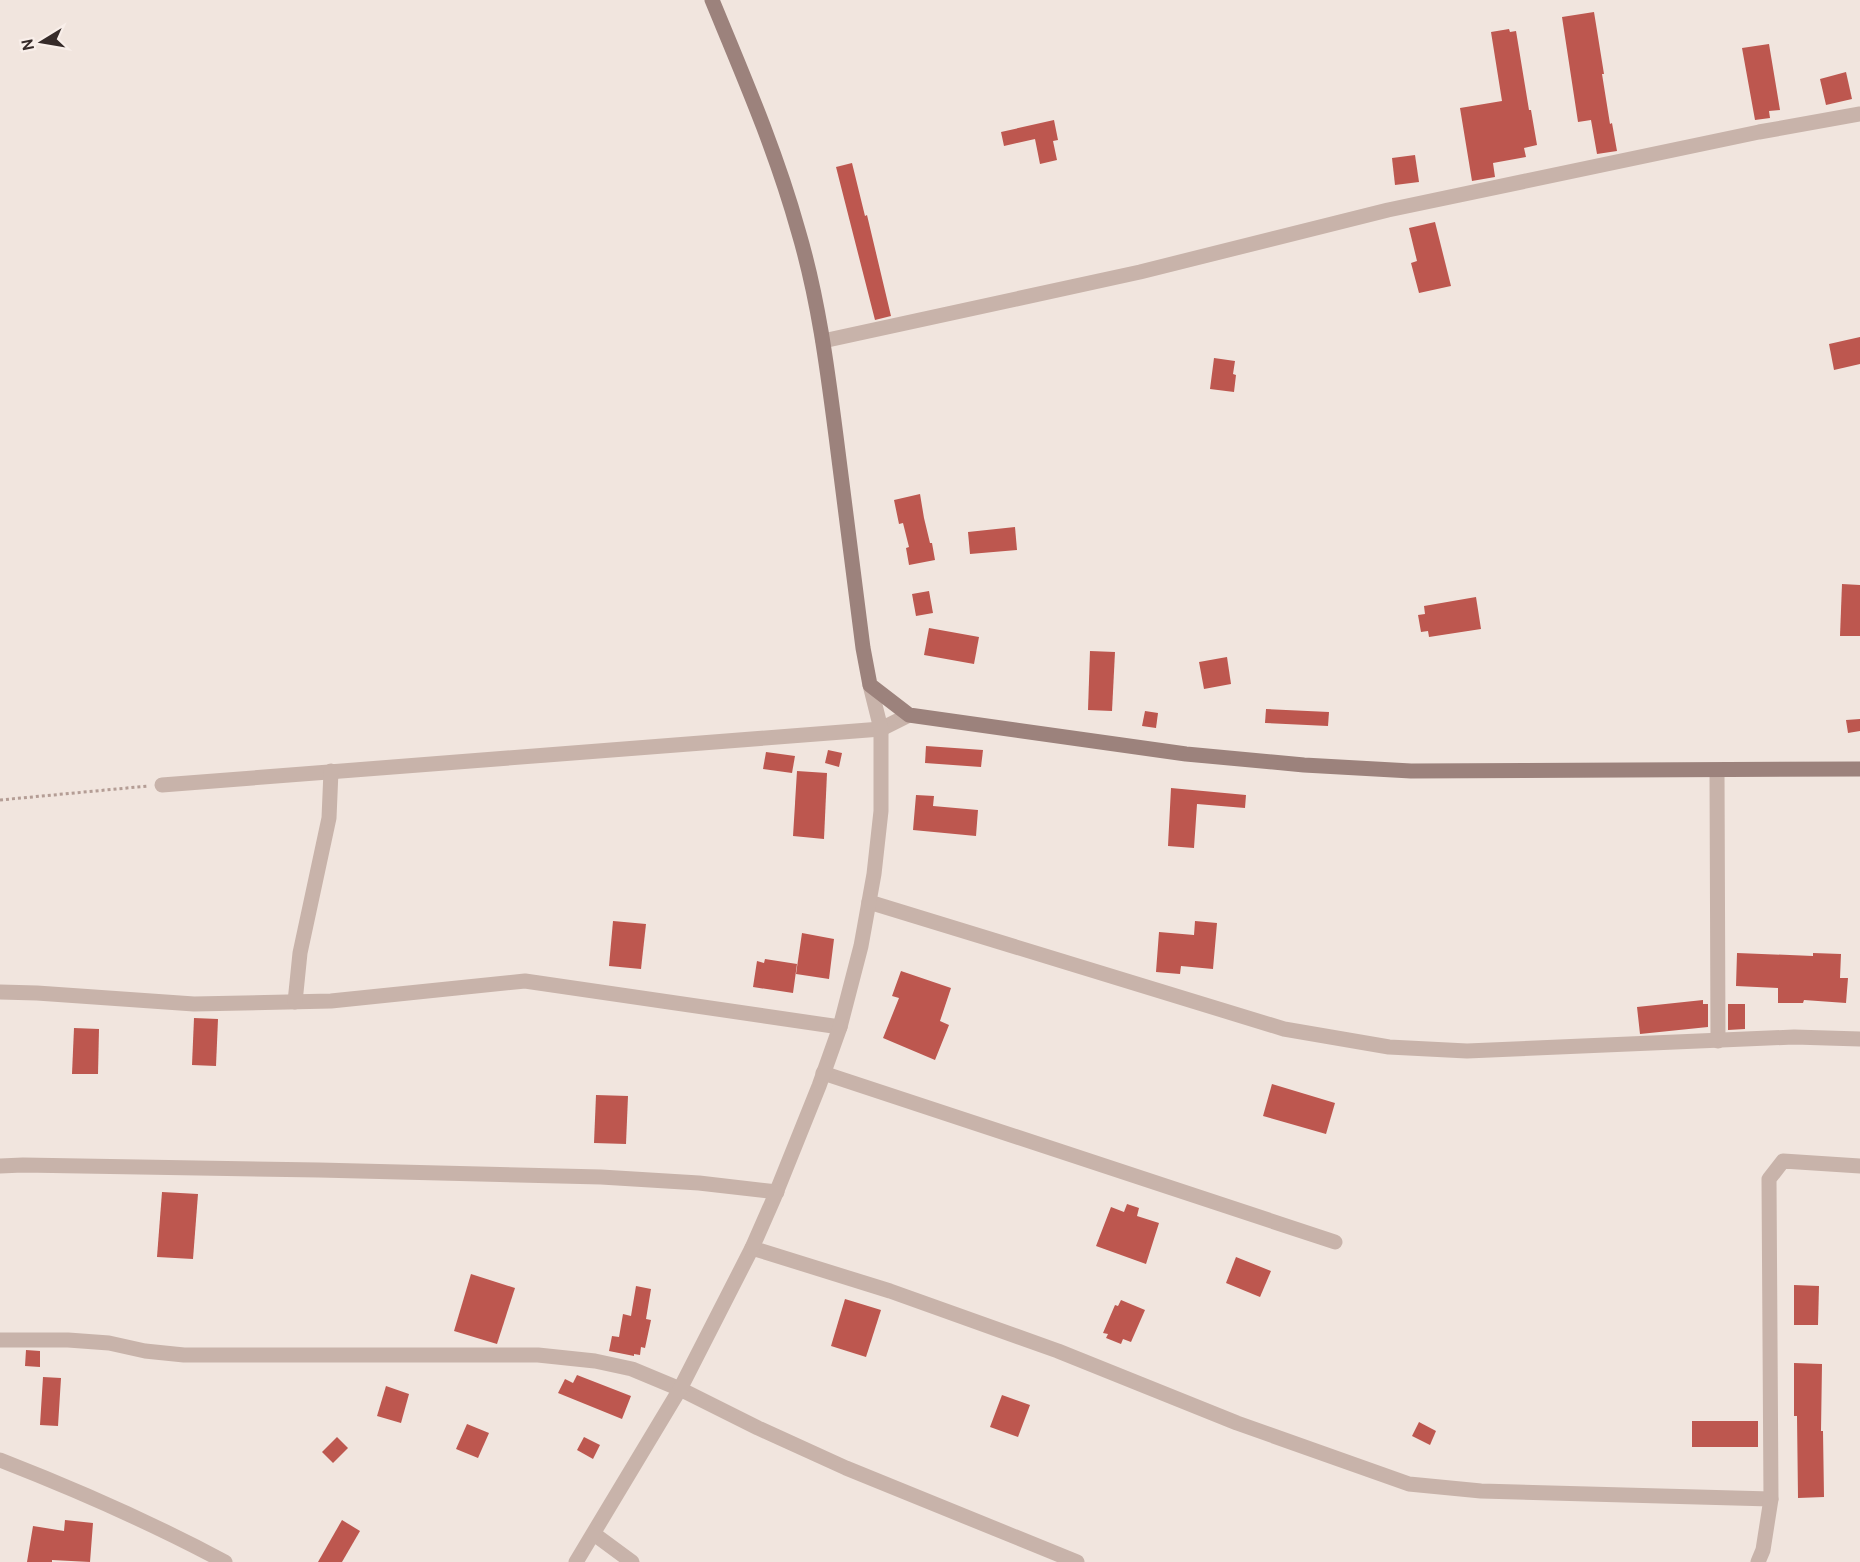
<svg xmlns="http://www.w3.org/2000/svg" width="1860" height="1562" viewBox="0 0 1860 1562" font-family="Cabin,sans-serif">
	<style>
		.building { fill: #bd574f }
		.lines { fill: none; stroke-linecap: round; stroke-linejoin: round }
		.path { stroke: #b49d95; stroke-width: 3; stroke-dasharray: 3 3; stroke-linecap: butt }
		.street { stroke: #c8b3aa; stroke-width: 15 }
		.secondary { stroke: #9c827c; stroke-width: 15 }
	</style>
	<rect width="100%" height="100%" fill="#f1e5de"/>
	<!-- building -->
	<g class="building">
		<polygon points="1594,12 1604,74 1602,74 1610,124 1612,123 1617,151 1597,154 1591,120 1578,122 1562,17"/>
		<polygon points="1509,29 1510,32 1516,31 1529,110 1531,110 1537,145 1524,148 1526,157 1493,163 1495,177 1472,181 1460,108 1502,101 1491,32"/>
		<polygon points="1769,44 1780,110 1769,111 1770,118 1755,120 1742,48"/>
		<polygon points="1846,72 1852,99 1826,105 1820,79"/>
		<polygon points="1054,120 1058,140 1053,141 1057,160 1040,164 1035,139 1004,146 1001,132"/>
		<polygon points="1415,155 1419,182 1395,185 1392,158"/>
		<polygon points="852,163 865,216 867,215 891,316 875,320 836,167"/>
		<polygon points="1435,222 1451,286 1419,293 1411,263 1417,261 1409,228"/>
		<polygon points="1860,337 1860,364 1834,370 1829,344"/>
		<polygon points="1214,358 1235,361 1233,374 1236,375 1234,392 1210,389"/>
		<polygon points="920,494 924,518 930,543 932,543 935,560 909,565 906,548 909,547 903,523 899,524 894,500"/>
		<polygon points="1015,527 1017,550 970,554 968,532"/>
		<polygon points="1842,584 1860,585 1860,636 1840,636"/>
		<polygon points="929,591 933,613 916,616 912,594"/>
		<polygon points="1476,597 1481,629 1429,637 1428,631 1421,632 1418,615 1425,614 1424,606"/>
		<polygon points="929,628 979,637 974,664 924,655"/>
		<polygon points="1090,651 1115,652 1112,711 1088,710"/>
		<polygon points="1227,657 1231,684 1204,689 1199,662"/>
		<polygon points="1266,709 1329,712 1328,726 1265,723"/>
		<polygon points="1145,711 1158,713 1156,728 1142,726"/>
		<polygon points="1860,719 1860,731 1848,733 1846,720"/>
		<polygon points="926,746 983,750 981,767 925,763"/>
		<polygon points="828,750 842,753 839,767 825,763"/>
		<polygon points="766,752 795,756 792,773 763,769"/>
		<polygon points="797,771 827,773 824,839 793,836"/>
		<polygon points="1171,788 1246,795 1245,808 1197,804 1194,848 1168,846"/>
		<polygon points="916,795 934,796 933,806 978,810 976,836 913,830"/>
		<polygon points="613,921 646,924 641,969 609,966"/>
		<polygon points="1195,921 1217,923 1213,969 1181,966 1180,974 1156,972 1159,932 1194,935"/>
		<polygon points="802,933 834,939 829,979 796,974"/>
		<polygon points="1737,953 1813,956 1813,953 1841,954 1840,978 1848,978 1846,1003 1804,1000 1803,1003 1778,1003 1778,988 1736,986"/>
		<polygon points="765,959 797,964 793,993 753,987 757,961 764,963"/>
		<polygon points="901,971 951,988 940,1021 949,1025 935,1060 883,1038 899,998 892,996"/>
		<polygon points="1703,1000 1703,1004 1708,1004 1708,1027 1640,1034 1637,1007"/>
		<polygon points="1728,1004 1745,1004 1745,1029 1728,1030"/>
		<polygon points="194,1018 218,1019 216,1066 192,1065"/>
		<polygon points="74,1028 99,1029 98,1074 72,1074"/>
		<polygon points="1272,1084 1335,1103 1326,1134 1263,1116"/>
		<polygon points="596,1095 628,1096 626,1144 594,1143"/>
		<polygon points="162,1192 198,1194 193,1259 157,1257"/>
		<polygon points="1127,1204 1139,1208 1137,1216 1159,1223 1146,1264 1096,1246 1111,1207 1124,1212"/>
		<polygon points="1236,1257 1271,1271 1260,1297 1226,1283"/>
		<polygon points="471,1274 515,1288 497,1344 454,1331"/>
		<polygon points="1794,1285 1819,1286 1818,1325 1794,1325"/>
		<polygon points="636,1286 651,1289 646,1319 651,1320 645,1348 641,1347 640,1355 634,1354 634,1356 609,1351 612,1336 619,1337 623,1314 631,1316"/>
		<polygon points="845,1299 881,1310 866,1357 831,1346"/>
		<polygon points="1121,1300 1145,1310 1131,1342 1123,1339 1121,1344 1106,1338 1108,1334 1103,1333 1115,1305 1118,1306"/>
		<polygon points="26,1350 40,1351 40,1367 25,1366"/>
		<polygon points="1794,1363 1822,1364 1821,1431 1823,1431 1824,1497 1798,1498 1797,1416 1794,1416"/>
		<polygon points="577,1375 631,1396 622,1419 558,1393 565,1379 573,1383"/>
		<polygon points="43,1377 61,1378 58,1426 40,1425"/>
		<polygon points="386,1386 409,1394 401,1423 377,1416"/>
		<polygon points="1002,1395 1030,1405 1018,1437 990,1427"/>
		<rect x="1692" y="1421" width="66" height="26"/>
		<polygon points="1419,1422 1436,1431 1430,1445 1412,1436"/>
		<polygon points="467,1424 489,1433 478,1458 456,1449"/>
		<polygon points="337,1437 348,1448 333,1463 322,1452"/>
		<polygon points="584,1437 600,1445 593,1459 577,1450"/>
		<polygon points="65,1520 93,1523 90,1562 52,1560 52,1562 27,1562 33,1526 64,1531"/>
		<polygon points="342,1520 360,1531 342,1562 318,1562"/>
	</g>
	<g class="lines">
		<!-- path -->
		<polyline class="path" points="0,800 148,786"/>
		<!-- street -->
		<g class="street">
			<polyline points="823,341 1140,272 1388,210 1759,132 1860,114"/>
			<polyline points="1717,771 1718,1041"/>
			<polyline points="162,785 881,729 909,715"/>
			<polyline points="869,902 1284,1029 1389,1047 1467,1051 1794,1037 1860,1039"/>
			<polyline points="0,992 37,993 194,1004 331,1001 525,981 840,1027"/>
			<polyline points="295,1002 300,953 329,818 331,771"/>
			<polyline points="823,1073 1335,1242"/>
			<polyline points="0,1166 23,1165 319,1170 601,1177 699,1183 777,1192"/>
			<polyline points="752,1248 890,1291 1058,1351 1237,1423 1409,1484 1481,1491 1771,1499"/>
			<polyline points="0,1340 68,1340 109,1343 145,1351 184,1355 538,1355 595,1361 632,1369 680,1389 758,1428 846,1468 1077,1562"/>
			<path d="M 0,1460 C 77,1490 152,1523 225,1562"/>
			<polyline points="594,1534 632,1562"/>
			<polyline points="576,1562 680,1389 752,1248 774,1198 819,1086 840,1027 861,946 874,874 881,811 881,729 870,685"/>
			<polyline points="1758,1562 1763,1550 1771,1499 1769,1179 1783,1161 1860,1166"/>
		</g>
		<!-- secondary -->
		<path class="secondary" d="M 712,0 C 743,75 776,151 798,230 C 818,297 827,366 836,436 C 845,506 854,577 863,648 L 870,685 L 909,715 L 1186,754 L 1304,765 L 1411,771 L 1860,769"/>
	</g>
	<!-- north arrow -->
	<g transform="translate(42 42) rotate(259)" stroke="#f9efea" stroke-width="4.5" paint-order="stroke">
	<path d="M0-4.5L10 22L0 15L-10 22Z" fill="#362b29"/>
	<text y="-9" font-size="16" font-weight="bold" text-anchor="middle" fill="#362b29">N</text>
	</g>
</svg>
